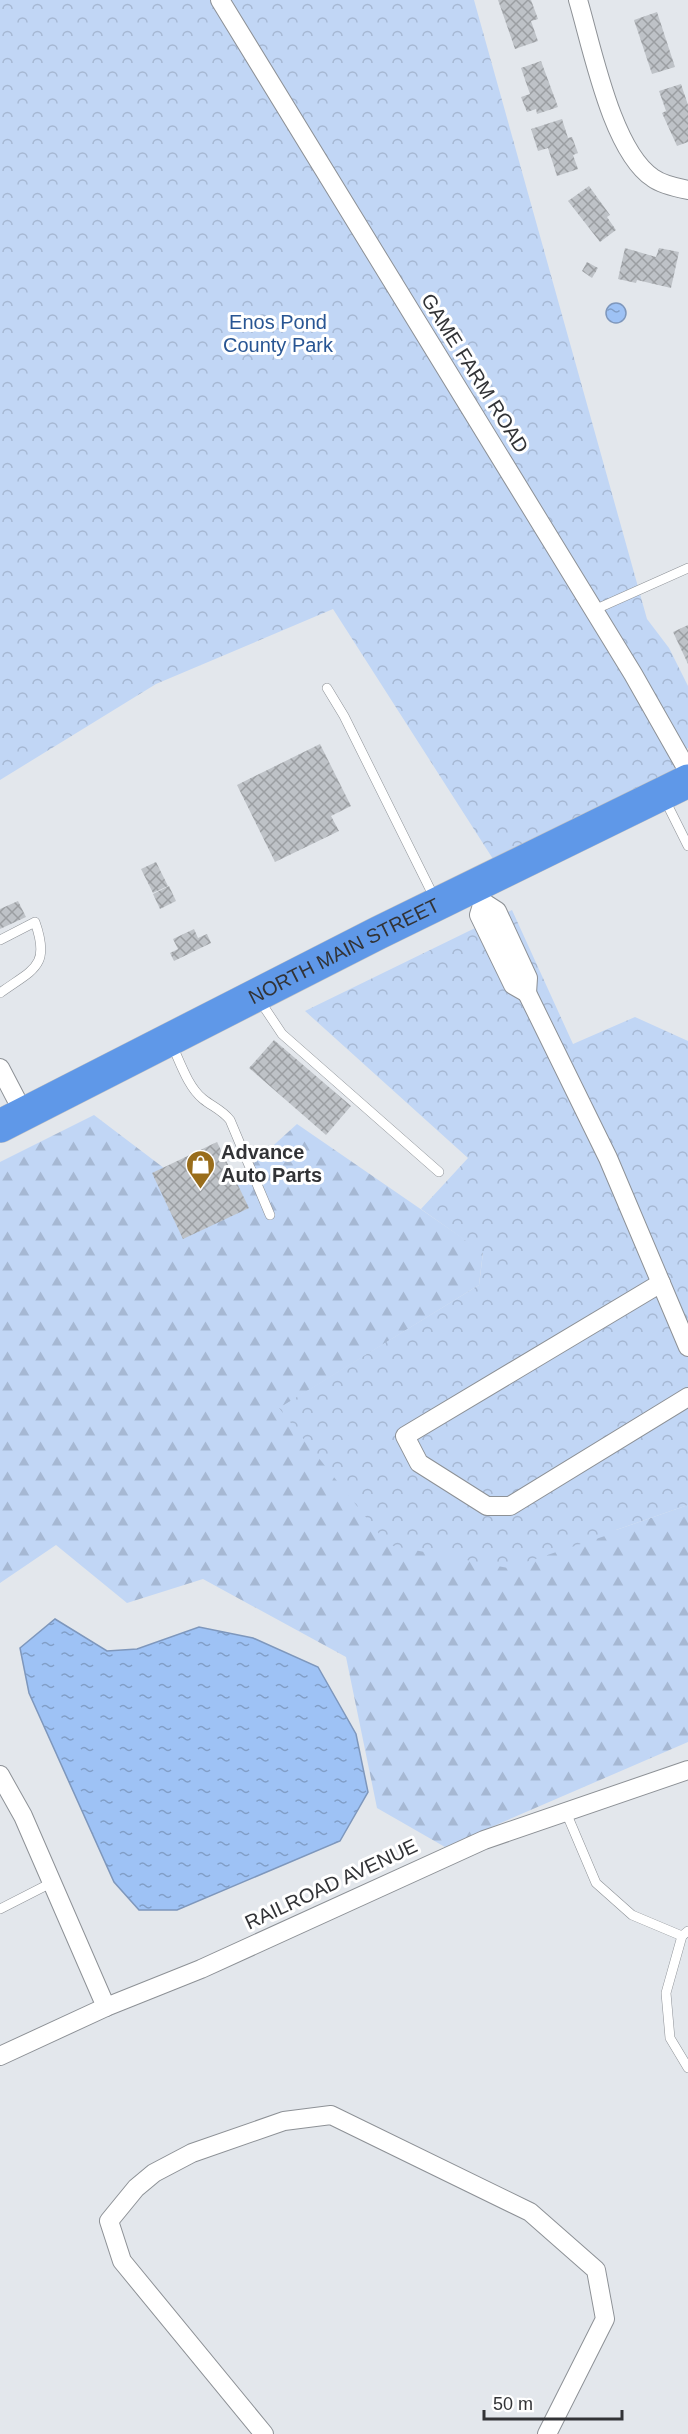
<svg xmlns="http://www.w3.org/2000/svg" width="688" height="2434" viewBox="0 0 688 2434" font-family="Helvetica,sans-serif">
	<style>
		.forest { fill: url(#forest-firs) }
		.park { fill: url(#park-crowns) }
		.water { fill: url(#water-ripples); stroke: #7e97bc; stroke-width: 1.5 }
		.building { fill: url(#building-cross-hatch) }
		.lines { fill: none; stroke-linecap: round; stroke-linejoin: round }
		.lane-casing { stroke: #8d9196; stroke-width: 10 }
		.street-casing { stroke: #8d9196; stroke-width: 20 }
		.highway-casing { stroke: #c2c2c3; stroke-width: 34 }
		.lane { stroke: #fff; stroke-width: 9 }
		.street { stroke: #fff; stroke-width: 18 }
		.highway { stroke: #5f98e8; stroke-width: 33 }
		.labels { text-anchor: middle; stroke-width: 6; stroke-linejoin: round; paint-order: stroke }
		.park-label { font-size: 20px; fill: #285593; stroke: #fff }
		.street-label { font-size: 20px; fill: #323336; stroke: #fff }
		.poi-label { font-size: 20px; font-weight: bold; fill: #323336; stroke: #fff; text-anchor: start }
	</style>
	<defs>
		<pattern id="forest-firs" width="22" height="20" patternUnits="userSpaceOnUse" patternTransform="scale(1.5)"><rect width="22" height="20" fill="#c1d6f5"/><path d="M5 1l3.5 6h-7zM16 11l3.5 6h-7z" fill="#a6b8d3"/></pattern>
		<pattern id="park-crowns" width="20" height="18" patternUnits="userSpaceOnUse" patternTransform="scale(1.5)"><rect width="20" height="18" fill="#c1d6f5"/><path d="M2 6a3 3 0 1 1 6 0M12 15a3 3 0 1 1 6 0" fill="none" stroke="#a6b8d3"/></pattern>
		<pattern id="water-ripples" width="26" height="14" patternUnits="userSpaceOnUse" patternTransform="scale(1.5)"><rect width="26" height="14" fill="#9ec2f5"/><path d="M2 4q2-2 4 0t4 0M15 11q2-2 4 0t4 0" fill="none" stroke="#819ec7"/></pattern>
		<pattern id="building-cross-hatch" width="8" height="8" patternUnits="userSpaceOnUse" patternTransform="scale(1.5)"><rect width="8" height="8" fill="#bec2c7"/><path d="M0 0l8 8M0 8l8-8" fill="none" stroke="#9b9ea2"/></pattern>
	</defs>
	<rect width="100%" height="100%" fill="#e3e7ec"/>
	<!-- forest -->
	<polygon class="forest" points="94,1115 210,1203 297,1124 483,1252 479,1285 280,1408 616,1530 688,1505 688,1742 445,1847 377,1808 346,1657 203,1579 127,1603 56,1545 0,1583 0,1162"/>
	<!-- park -->
	<g class="park">
		<polygon points="0,0 474,0 647,619 669,648 688,686 688,748 684,750 688,764 502,873 333,609 156,684 0,780"/>
		<polygon points="512,910 573,1044 635,1017 688,1041 688,1505 616,1530 614,1533 508,1568 388,1545 279,1408 479,1285 483,1253 421,1209 468,1158 305,1011"/>
	</g>
	<!-- water -->
	<g class="water">
		<circle cx="616" cy="313" r="10"/>
		<polygon points="55,1619 107,1651 137,1649 199,1627 253,1638 318,1667 356,1734 368,1792 340,1841 177,1910 139,1910 114,1882 29,1693 20,1648"/>
	</g>
	<!-- building -->
	<g class="building">
		<polygon points="498,0 531,0 538,19 531,21 538,41 515,49"/>
		<polygon points="657,12 675,67 652,74 634,20"/>
		<polygon points="541,61 558,107 537,114 536,109 527,112 521,97 530,94 521,68"/>
		<polygon points="681,84 688,105 688,142 677,146 662,113 666,111 659,91"/>
		<polygon points="562,119 568,138 572,137 578,153 573,155 578,169 557,176 548,148 538,151 531,129"/>
		<polygon points="589,186 610,215 607,217 616,230 600,242 568,201"/>
		<polygon points="625,248 656,257 659,248 679,252 671,288 637,280 636,283 618,279"/>
		<polygon points="587,262 598,268 592,278 582,271"/>
		<polygon points="688,625 688,664 673,632"/>
		<polygon points="320,744 351,806 331,816 339,831 275,862 237,785"/>
		<polygon points="156,862 168,886 153,893 141,869"/>
		<polygon points="169,886 176,901 160,909 153,894"/>
		<polygon points="18,901 26,917 0,929 0,909"/>
		<polygon points="194,929 198,938 207,934 211,943 174,961 170,953 178,949 173,939"/>
		<polygon points="274,1040 351,1106 326,1135 249,1068"/>
		<polygon points="217,1142 249,1208 183,1239 152,1173"/>
	</g>
	<g class="lines">
		<defs>
			<g id="lane">
				<polyline points="594,610 688,568"/>
				<polyline points="327,688 344,716 435,899"/>
				<polyline points="664,798 688,846"/>
				<path d="M 0,940 L 35,922 C 51,967 33,969 0,993"/>
				<polyline points="260,1001 282,1034 439,1172"/>
				<path d="M 172,1045 C 180,1062 188,1087 203,1099 C 213,1107 222,1110 230,1120 L 270,1215"/>
				<polyline points="565,1810 596,1883 632,1915 682,1936"/>
				<polyline points="0,1909 51,1883"/>
				<polyline points="688,1931 682,1936 666,1993 670,2038 688,2068"/>
			</g>
			<g id="street">
				<polyline points="220,0 633,674 688,771"/>
				<path d="M 578,0 C 592,47 612,151 653,178 C 661,184 678,188 688,190"/>
				<polyline points="475,886 483,902 497,911 528,978 527,993 513,985 479,915 483,902"/>
				<polyline points="527,993 608,1158 688,1347"/>
				<polyline points="0,1068 24,1114"/>
				<polyline points="661,1283 405,1436 419,1463 487,1506 510,1506 688,1397"/>
				<polyline points="0,1775 23,1816 106,2007"/>
				<polyline points="0,2056 106,2007 201,1969 484,1840 688,1770"/>
				<polyline points="264,2434 122,2261 109,2221 136,2188 154,2173 192,2153 284,2121 331,2115 530,2212 596,2270 605,2319 547,2434"/>
			</g>
			<g id="highway">
				<path id="s1" d="M 0,1126 L 378,933 L 688,781"/>
			</g>
		</defs>
		<!-- lane casing -->
		<use href="#lane" class="lane-casing"/>
		<!-- street casing -->
		<use href="#street" class="street-casing"/>
		<!-- highway casing -->
		<use href="#highway" class="highway-casing"/>
		<!-- lane -->
		<use href="#lane" class="lane"/>
		<!-- street -->
		<use href="#street" class="street"/>
		<!-- highway -->
		<use href="#highway" class="highway"/>
	</g>
	<!-- icons -->
	<defs>
		<symbol id="shop-pin" viewBox="-11 -11 22 30"><path d="M0 17L-7.5 6A9.5 9.5 0 1 1 7.5 6Z" fill="#996d1b" stroke="#fff"/><path d="M-5-2.5h2.3a2.7 3.5 0 0 1 5.4 0H5L5.5 6h-11ZM-1.5-2.5h3a1.5 2.3 0 0 0-3 0Z" fill="#fff"/></symbol>
	</defs>
	<g fill-rule="evenodd">
		<use href="#shop-pin" x="184" y="1148" width="33" height="45"/>
	</g>
	<g class="labels">
		<!-- park labels -->
		<g class="park-label">
			<text x="278" y="329">Enos Pond<tspan x="278" dy="23">County Park</tspan></text>
		</g>
		<!-- street labels -->
		<g class="street-label">
			<text transform="translate(475 373) rotate(58)" y="7">GAME FARM ROAD</text>
			<text dy="7" stroke="none"><textPath href="#s1" startOffset="386">NORTH MAIN STREET</textPath></text>
			<text transform="translate(331 1884) rotate(-25)" y="7">RAILROAD AVENUE</text>
		</g>
		<!-- poi labels -->
		<g class="poi-label">
			<text x="221" y="1159">Advance<tspan x="221" dy="23">Auto Parts</tspan></text>
		</g>
	</g>
	<!-- scale -->
	<path d="M484 2410v9h138v-9" fill="none" stroke="#323336" stroke-width="3"/>
	<text x="493" y="2410" font-size="18" fill="#323336" stroke="#ffffff" stroke-width="4.5" paint-order="stroke">50 m</text>
</svg>
